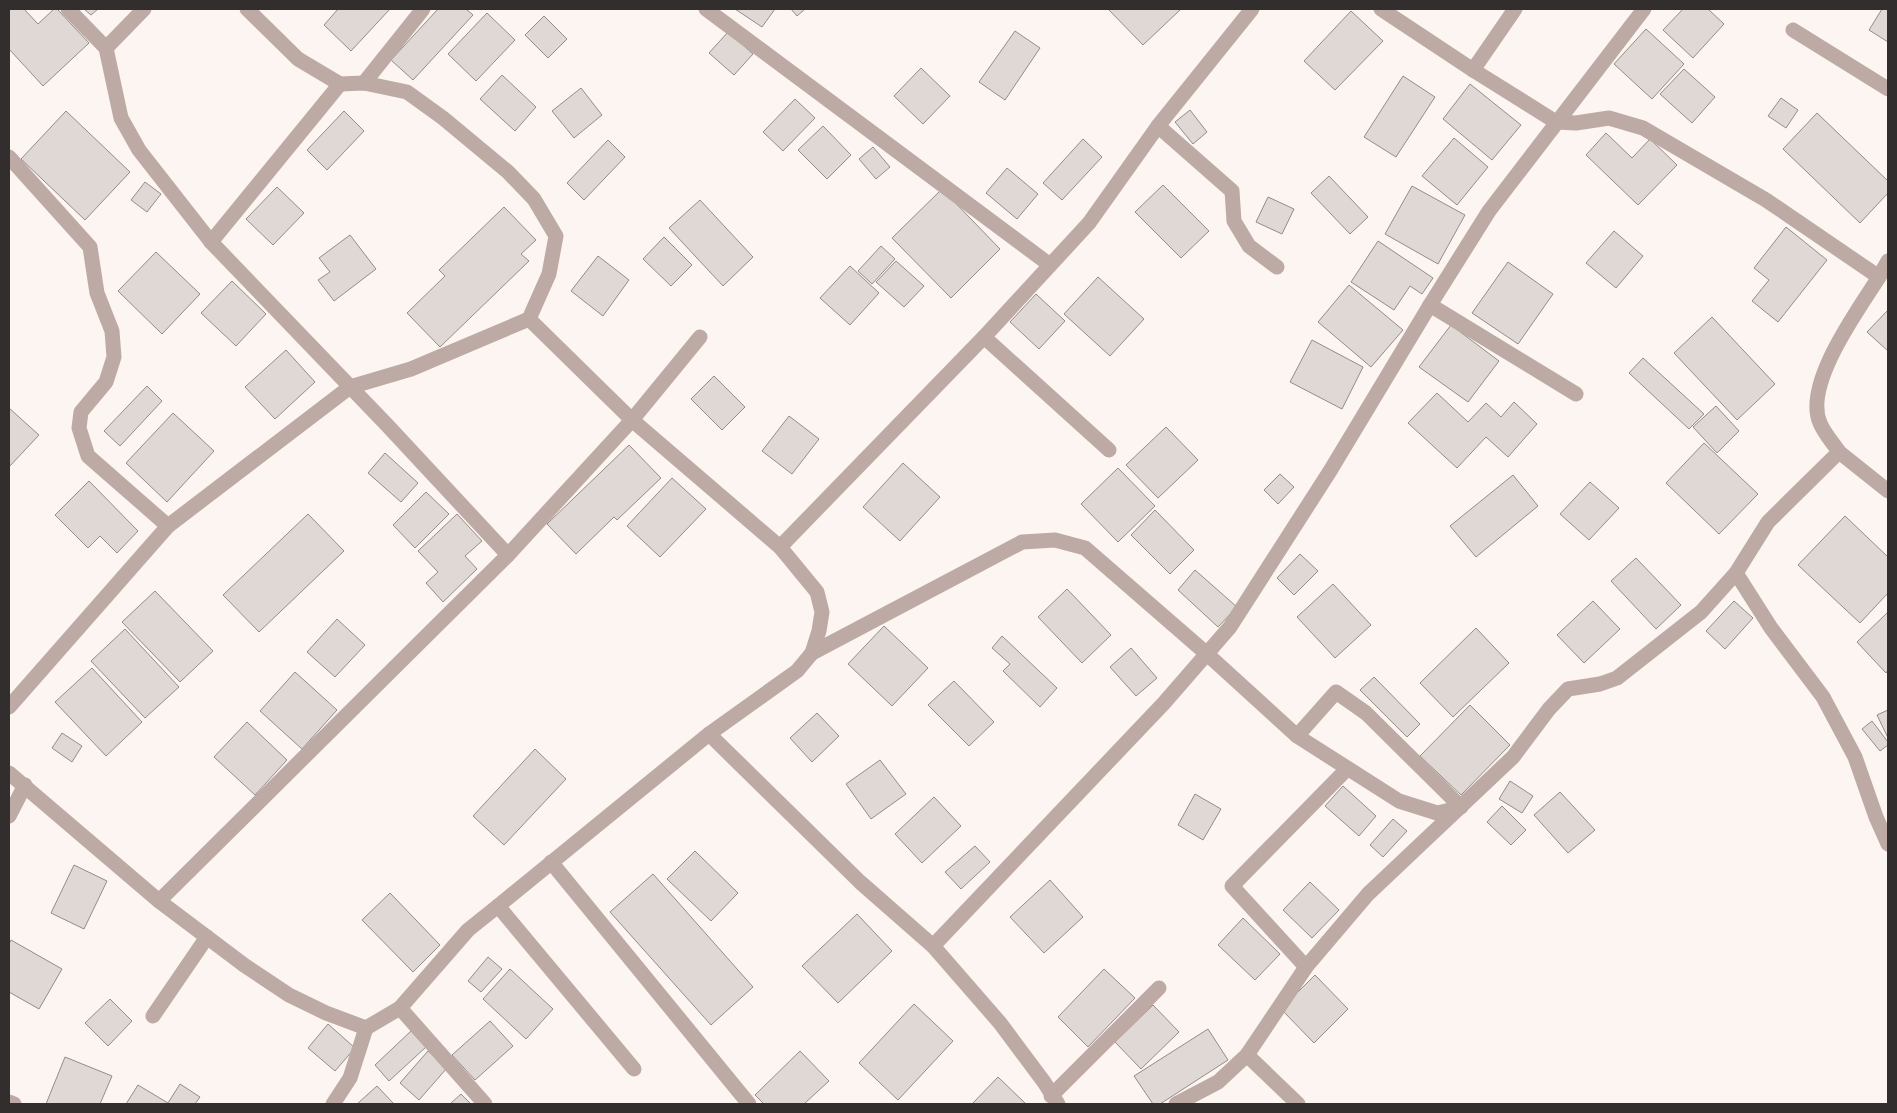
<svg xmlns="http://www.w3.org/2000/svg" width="1897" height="1113" viewBox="0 0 1897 1113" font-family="Inter,sans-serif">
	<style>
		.building { fill: #e0d8d4; stroke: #948c89 }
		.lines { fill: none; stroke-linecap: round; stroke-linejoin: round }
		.street { stroke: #beaaa5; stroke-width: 15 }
	</style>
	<rect width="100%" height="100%" fill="#fdf5f2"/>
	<!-- building -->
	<g class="building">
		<polygon points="9,9 24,9 38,24 54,9 57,9 89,43 43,86 9,49"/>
		<polygon points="84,9 98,9 91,15"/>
		<polygon points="338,9 390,9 351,51 324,25"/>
		<polygon points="438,9 466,9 473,15 413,80 391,60"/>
		<polygon points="735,9 775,9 762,27"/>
		<polygon points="791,9 805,9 797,16"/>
		<polygon points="1108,9 1179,9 1180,10 1143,45"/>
		<polygon points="1683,9 1708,9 1724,24 1693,58 1663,30"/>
		<polygon points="1882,9 1888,9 1888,42 1869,30"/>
		<polygon points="1351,11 1383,41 1335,90 1304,61"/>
		<polygon points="487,13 515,40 476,81 448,54"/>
		<polygon points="544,16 567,39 548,58 525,35"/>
		<polygon points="1646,29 1684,64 1652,99 1614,64"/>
		<polygon points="1015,31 1040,48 1005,100 979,82"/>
		<polygon points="728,32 753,54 734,75 709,53"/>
		<polygon points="921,68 950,96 923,124 894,96"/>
		<polygon points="1684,69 1715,97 1692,123 1660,94"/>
		<polygon points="502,75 536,107 515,131 480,99"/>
		<polygon points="1403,76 1435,97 1396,157 1364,137"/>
		<polygon points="1470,84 1521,125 1492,160 1443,119"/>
		<polygon points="581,88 602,115 574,138 552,111"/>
		<polygon points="1781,98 1798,110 1786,128 1768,116"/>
		<polygon points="795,99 815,118 783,151 763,132"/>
		<polygon points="1190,110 1207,132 1193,144 1175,122"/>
		<polygon points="66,111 130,172 85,220 21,159"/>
		<polygon points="344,111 364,131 327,170 307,150"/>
		<polygon points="1817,113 1888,181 1888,193 1860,223 1783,149"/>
		<polygon points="823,126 851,155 827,179 798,150"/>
		<polygon points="1606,133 1632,158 1650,139 1677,165 1638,205 1586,155"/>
		<polygon points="1454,138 1488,167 1457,205 1422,176"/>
		<polygon points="1083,139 1102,157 1062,200 1043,183"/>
		<polygon points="608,140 625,157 584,200 567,183"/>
		<polygon points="873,147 890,167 876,179 859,159"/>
		<polygon points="1007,168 1038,194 1017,219 986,193"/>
		<polygon points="1329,176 1368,217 1350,234 1311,193"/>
		<polygon points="145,182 161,194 147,212 131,200"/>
		<polygon points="1163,185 1209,231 1181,258 1135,212"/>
		<polygon points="1412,186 1465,215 1438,264 1385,234"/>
		<polygon points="277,187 304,213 273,245 246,219"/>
		<polygon points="942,189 1000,249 951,298 892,238"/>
		<polygon points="1268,197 1294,209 1282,234 1256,222"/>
		<polygon points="700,200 753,257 723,286 669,228"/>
		<polygon points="504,207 536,240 521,254 529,261 440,347 407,313 445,276 439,270"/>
		<polygon points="1786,227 1827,260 1778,322 1752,301 1769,280 1754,268"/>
		<polygon points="1614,231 1643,256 1616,288 1586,263"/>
		<polygon points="350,235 376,269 334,301 318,280 330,272 319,258"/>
		<polygon points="664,237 692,265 671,286 643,259"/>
		<polygon points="1378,241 1433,278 1422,294 1410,286 1394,310 1351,282"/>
		<polygon points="881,246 895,259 872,284 858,271"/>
		<polygon points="156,252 200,294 162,334 118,291"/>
		<polygon points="598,256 629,280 603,316 571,291"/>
		<polygon points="896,261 924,286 904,307 876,282"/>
		<polygon points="1508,262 1553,294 1518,344 1472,313"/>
		<polygon points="850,266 879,293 850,325 820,298"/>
		<polygon points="1098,277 1144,319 1110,356 1064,314"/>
		<polygon points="232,281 266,314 236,346 201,313"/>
		<polygon points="1349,285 1403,330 1371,367 1318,322"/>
		<polygon points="1036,294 1065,321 1039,349 1010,322"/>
		<polygon points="1888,310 1888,351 1867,332"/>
		<polygon points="1712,317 1775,384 1737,420 1674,353"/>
		<polygon points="1451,325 1499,361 1468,402 1419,367"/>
		<polygon points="1312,340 1363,367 1342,409 1290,382"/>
		<polygon points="286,350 315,382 275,419 245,387"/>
		<polygon points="1643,358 1704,414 1689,429 1629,373"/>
		<polygon points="714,376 745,407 722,430 691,399"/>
		<polygon points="147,386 162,401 120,446 104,431"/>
		<polygon points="1437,393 1468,422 1486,403 1501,417 1514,402 1537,424 1508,457 1486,437 1457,468 1408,423"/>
		<polygon points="1716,406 1739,431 1717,453 1693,427"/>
		<polygon points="9,408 39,435 9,467"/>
		<polygon points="173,413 214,451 167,502 126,463"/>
		<polygon points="789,416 819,439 792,474 762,451"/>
		<polygon points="1166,427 1198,460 1158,498 1126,465"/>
		<polygon points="1704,443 1758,494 1719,534 1666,483"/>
		<polygon points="629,445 661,478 617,520 614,517 576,554 547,524"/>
		<polygon points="385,453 418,483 401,502 368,473"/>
		<polygon points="903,463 940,497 900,541 863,507"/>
		<polygon points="1118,468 1155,506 1118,542 1081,504"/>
		<polygon points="1280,474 1294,487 1278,504 1264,490"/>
		<polygon points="1513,475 1538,506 1476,557 1450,526"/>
		<polygon points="672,478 706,509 660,557 627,526"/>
		<polygon points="89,481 138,531 117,553 100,536 88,548 55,515"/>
		<polygon points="1590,482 1619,508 1589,540 1560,514"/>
		<polygon points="426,492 449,514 415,548 393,525"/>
		<polygon points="1155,510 1194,550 1170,574 1131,535"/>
		<polygon points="308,514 344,551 259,632 223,595"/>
		<polygon points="457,514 482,541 465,556 477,569 443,602 426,583 438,572 418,551"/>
		<polygon points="1845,516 1888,557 1888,593 1860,623 1798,565"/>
		<polygon points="1300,554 1318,571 1294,595 1277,578"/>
		<polygon points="1636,558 1681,605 1656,629 1611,581"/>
		<polygon points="1195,570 1237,607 1218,627 1178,590"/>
		<polygon points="1333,584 1371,625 1335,658 1297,617"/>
		<polygon points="1067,589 1111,635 1082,663 1038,617"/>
		<polygon points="155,591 213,651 180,682 122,622"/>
		<polygon points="1593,601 1620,629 1584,663 1557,635"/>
		<polygon points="1734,601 1753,618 1725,649 1706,631"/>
		<polygon points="1888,612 1888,670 1886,673 1857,642"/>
		<polygon points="337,619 365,645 335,677 307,652"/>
		<polygon points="884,626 928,668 892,706 848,664"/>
		<polygon points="1476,628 1509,663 1453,717 1420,683"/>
		<polygon points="125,629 179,687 145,718 91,661"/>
		<polygon points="1002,636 1057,688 1040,707 1003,671 1010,664 992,648"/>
		<polygon points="1131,648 1157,678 1136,696 1110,667"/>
		<polygon points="92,668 142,722 106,756 55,702"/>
		<polygon points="295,672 337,710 302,749 260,711"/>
		<polygon points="1374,677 1420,724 1407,737 1360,690"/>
		<polygon points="954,681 994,722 969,746 928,705"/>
		<polygon points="1470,705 1510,745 1461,795 1420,756"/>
		<polygon points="1888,710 1888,738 1877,715"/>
		<polygon points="817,713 839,736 812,762 790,738"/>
		<polygon points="1872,721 1888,742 1888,745 1880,751 1862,729"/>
		<polygon points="247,722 287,760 255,795 214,757"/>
		<polygon points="62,733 82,746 72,762 52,748"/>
		<polygon points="535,749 566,779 504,845 473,816"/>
		<polygon points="880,760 906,794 871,819 846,784"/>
		<polygon points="1510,781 1533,796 1522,813 1499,799"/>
		<polygon points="1343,786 1376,816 1359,836 1325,806"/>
		<polygon points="1560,792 1595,830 1568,853 1534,815"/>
		<polygon points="1195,794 1221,809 1203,840 1178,825"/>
		<polygon points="934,797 961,826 922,863 895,834"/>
		<polygon points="1502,806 1526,830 1511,845 1487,822"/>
		<polygon points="1393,819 1407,831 1383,857 1370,845"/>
		<polygon points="975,846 990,862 961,889 945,872"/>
		<polygon points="695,851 738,893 711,921 667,879"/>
		<polygon points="74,865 107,881 84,929 51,913"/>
		<polygon points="653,874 753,987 711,1025 610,912"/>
		<polygon points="1050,880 1083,917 1044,953 1010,917"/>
		<polygon points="1310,882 1339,910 1312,938 1283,910"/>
		<polygon points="390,893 440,945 413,972 362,920"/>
		<polygon points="857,914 892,951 838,1003 802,966"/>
		<polygon points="1243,918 1280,954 1255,980 1218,945"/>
		<polygon points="11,940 62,969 39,1009 9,992 9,944"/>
		<polygon points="488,957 502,969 481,992 468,981"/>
		<polygon points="510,969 553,1009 526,1039 483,999"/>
		<polygon points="1104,969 1135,998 1088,1047 1058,1017"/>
		<polygon points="1315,975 1348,1009 1314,1043 1281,1009"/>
		<polygon points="110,999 132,1021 108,1046 85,1023"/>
		<polygon points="914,1004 953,1041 898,1100 859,1063"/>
		<polygon points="1153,1005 1179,1032 1141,1069 1115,1042"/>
		<polygon points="490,1021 513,1046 475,1080 452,1055"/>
		<polygon points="328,1024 355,1048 335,1071 308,1048"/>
		<polygon points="1208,1029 1228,1060 1160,1104 1153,1104 1134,1076"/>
		<polygon points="411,1031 426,1047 389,1081 375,1065"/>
		<polygon points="428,1051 447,1068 419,1100 400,1083"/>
		<polygon points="800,1051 829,1081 804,1104 764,1104 755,1095"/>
		<polygon points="65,1057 112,1076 100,1104 46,1104"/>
		<polygon points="998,1077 1026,1104 972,1104"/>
		<polygon points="180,1084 200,1097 195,1104 126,1104 138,1085 168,1103"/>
		<polygon points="377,1086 394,1104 357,1104"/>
		<polygon points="461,1094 471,1104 450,1104"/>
	</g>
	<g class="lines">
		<!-- street -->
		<g class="street">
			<polyline points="68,9 106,48 144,9"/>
			<polyline points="706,9 1050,265"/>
			<polyline points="1793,30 1888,89"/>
			<polyline points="106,48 121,118 139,150 211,242 387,425 508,555"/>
			<polyline points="1473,70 1515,9"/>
			<polyline points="364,83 423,9"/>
			<polyline points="1158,126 1232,191 1234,221 1249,246 1277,267"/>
			<polyline points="9,157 90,247 97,293 112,331 114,357 106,382 81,412 79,428 88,456 168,526"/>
			<polyline points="211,242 340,84"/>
			<polyline points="1879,277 1888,261"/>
			<polyline points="1430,305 1576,394"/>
			<polyline points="984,337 1109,450"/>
			<polyline points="1839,452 1888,491"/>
			<polyline points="780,547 984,337 1089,223 1158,126 1252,9"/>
			<polyline points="1736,573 1771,628 1823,697 1855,757 1876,817 1888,844"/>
			<polyline points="812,653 1022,542 1055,540 1085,548 1207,654 1297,736 1336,692 1366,713 1461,807"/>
			<polyline points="9,707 168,526 350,387 411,369 529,319"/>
			<polyline points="709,734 860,882 933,946 1000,1023 1044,1082 1058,1104"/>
			<polyline points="1297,736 1399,801 1437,813 1459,808"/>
			<polyline points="9,773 159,901 244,965 289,995 326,1013 366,1028 400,1008 468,930 498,906 709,734 797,671 812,653 819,631 822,612 817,592 780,547 632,420 529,319 549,274 556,236 534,199 508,172 443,118 407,92 364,83 340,84 298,59 247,9"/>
			<polyline points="9,816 25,785"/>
			<polyline points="551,862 749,1104"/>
			<polyline points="159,901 508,555 632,420 700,337"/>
			<polyline points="498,906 634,1069"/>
			<polyline points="933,946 1164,703 1230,627 1330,471 1430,305 1489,211 1644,9"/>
			<polyline points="1306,967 1232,886 1347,769"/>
			<polyline points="400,1008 485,1104"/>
			<polyline points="153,1016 207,937"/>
			<polyline points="1247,1055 1298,1104"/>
			<polyline points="1051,1096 1159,988"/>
			<polyline points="9,1102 14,1104"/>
			<polyline points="333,1104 350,1078 366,1028"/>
			<path d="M 1176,1104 L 1218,1082 L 1247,1055 L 1306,967 L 1368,894 L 1513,757 L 1549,709 L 1568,689 L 1600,684 L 1617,678 L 1701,612 L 1736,573 L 1768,522 L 1839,452 C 1833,443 1824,433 1820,423 C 1803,384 1859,309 1879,277 L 1766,200 L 1643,128 L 1609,118 L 1576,123 L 1556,122 L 1473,70 L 1381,9"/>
		</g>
	</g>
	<!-- border -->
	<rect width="1897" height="1113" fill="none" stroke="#322e2d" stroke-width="20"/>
</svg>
